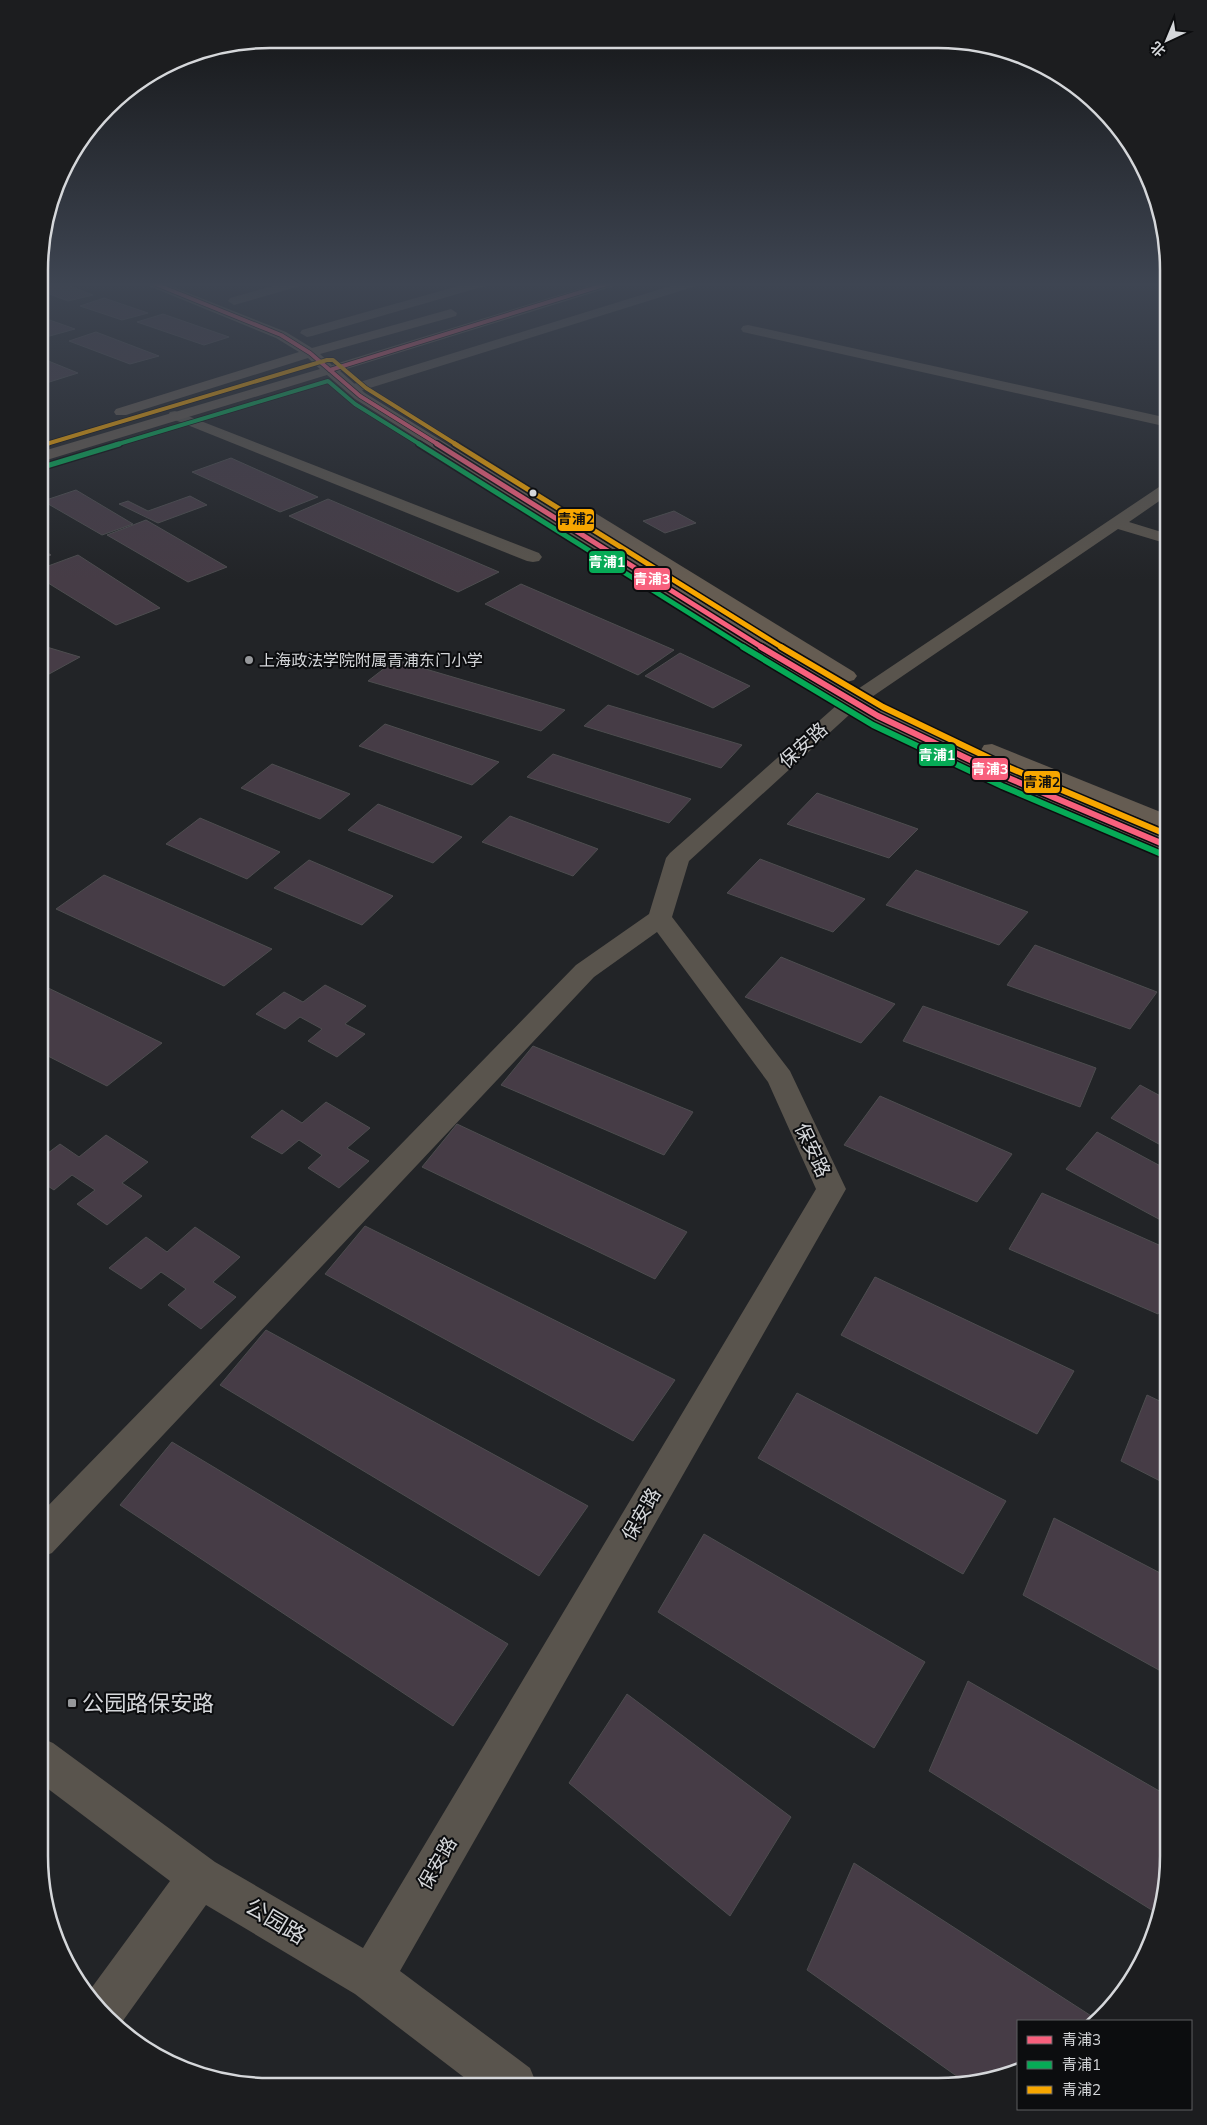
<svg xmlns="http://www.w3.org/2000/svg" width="1207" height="2125" viewBox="0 0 1207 2125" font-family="Mulish,'Noto Sans SC',sans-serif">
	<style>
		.building { fill: #463c46; stroke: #4d4d4f }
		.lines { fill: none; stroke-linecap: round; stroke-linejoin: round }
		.minor { fill: #59544d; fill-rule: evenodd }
		.major { fill: #655c52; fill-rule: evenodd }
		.bus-1-far2-casing { stroke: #0c0d0f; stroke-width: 5.5 }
		.bus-1-far1-casing { stroke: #0c0d0f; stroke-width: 8 }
		.bus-1-casing { stroke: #0c0d0f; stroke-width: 9 }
		.bus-2-far2-casing { stroke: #0c0d0f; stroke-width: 5.5 }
		.bus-2-far1-casing { stroke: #0c0d0f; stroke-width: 8 }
		.bus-2-casing { stroke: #0c0d0f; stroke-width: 9 }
		.bus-3-far2-casing { stroke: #0c0d0f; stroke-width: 5.5 }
		.bus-3-far1-casing { stroke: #0c0d0f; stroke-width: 8 }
		.bus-3-casing { stroke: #0c0d0f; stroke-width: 9 }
		.bus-1-far2 { stroke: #f8607d; stroke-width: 4 }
		.bus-1-far1 { stroke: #f8607d; stroke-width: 5 }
		.bus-1 { stroke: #f8607d; stroke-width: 6 }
		.bus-2-far2 { stroke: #06aa56; stroke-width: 4 }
		.bus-2-far1 { stroke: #06aa56; stroke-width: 5 }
		.bus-2 { stroke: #06aa56; stroke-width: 6 }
		.bus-3-far2 { stroke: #f7a600; stroke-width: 4 }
		.bus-3-far1 { stroke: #f7a600; stroke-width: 5 }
		.bus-3 { stroke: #f7a600; stroke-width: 6 }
		.bus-dot { fill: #d5d7da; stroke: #0c0d0f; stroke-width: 2 }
		.poi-dot { fill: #96989b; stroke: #0c0d0f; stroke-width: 2 }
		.labels { text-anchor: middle; stroke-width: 4; stroke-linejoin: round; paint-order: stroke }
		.far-poi-label { font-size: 16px; fill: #d5d7da; stroke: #0c0d0f; text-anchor: start }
		.street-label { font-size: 19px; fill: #d5d7da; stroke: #0c0d0f }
		.near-poi-label { font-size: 22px; fill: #d5d7da; stroke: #0c0d0f; text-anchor: start }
		.near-street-label { font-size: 22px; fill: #d5d7da; stroke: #0c0d0f }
		.rim { fill: none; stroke: #d5d7da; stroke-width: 2.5 }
		.line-badge { stroke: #0c0d0f; stroke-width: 2 }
		.badge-label { font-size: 14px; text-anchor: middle; font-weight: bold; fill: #fff }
		.pale-badge-label { font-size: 14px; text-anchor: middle; font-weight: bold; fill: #111 }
	</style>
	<rect width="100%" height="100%" fill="#222427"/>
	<!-- building -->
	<g class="building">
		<polygon points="49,283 62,283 93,295 68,301 41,291 41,285"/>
		<polygon points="104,298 148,313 122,320 80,306"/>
		<polygon points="163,314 229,337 204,345 137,322"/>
		<polygon points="41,317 75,329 46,337 41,335"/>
		<polygon points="96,332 159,356 130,364 69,341"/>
		<polygon points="41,358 78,373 43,384 41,383"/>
		<polygon points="231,458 318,497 280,512 192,472"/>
		<polygon points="76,490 133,524 102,535 43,501"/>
		<polygon points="190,496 207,505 158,523 119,504 128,501 148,511"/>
		<polygon points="328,499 499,572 458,592 289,516"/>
		<polygon points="674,511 696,523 665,533 643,521"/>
		<polygon points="146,520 227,567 188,582 107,535"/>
		<polygon points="40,548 51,555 40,558"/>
		<polygon points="78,555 160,608 116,625 40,578 40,569"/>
		<polygon points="521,584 674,650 638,675 485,604"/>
		<polygon points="40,645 80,657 40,679"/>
		<polygon points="680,653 750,686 713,708 645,676"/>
		<polygon points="395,660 565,710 541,731 368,681"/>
		<polygon points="608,705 742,745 721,768 584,726"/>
		<polygon points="385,724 499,762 472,785 359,746"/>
		<polygon points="553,754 691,799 669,823 527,777"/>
		<polygon points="272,764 350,794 320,819 241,788"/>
		<polygon points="817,793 918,829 889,858 787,824"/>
		<polygon points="378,804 462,837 433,863 348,830"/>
		<polygon points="510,816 598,849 573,876 482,842"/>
		<polygon points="200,818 280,852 247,879 166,844"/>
		<polygon points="760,859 865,899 833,932 727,893"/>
		<polygon points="309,860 393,896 362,925 274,888"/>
		<polygon points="916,870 1028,912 999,945 886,905"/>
		<polygon points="104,875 272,949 224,986 56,909"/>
		<polygon points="1035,945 1157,992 1130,1029 1007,985"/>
		<polygon points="781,957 895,1004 861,1043 745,997"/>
		<polygon points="40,984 162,1043 107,1086 40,1052"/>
		<polygon points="325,985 366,1006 345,1024 365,1034 337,1057 308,1041 322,1029 300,1017 285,1029 256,1014 284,992 303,1002"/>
		<polygon points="923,1006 1096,1068 1080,1107 903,1041"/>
		<polygon points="533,1046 693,1112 664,1155 501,1085"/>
		<polygon points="1140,1085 1168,1100 1168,1149 1111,1118"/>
		<polygon points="880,1096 1012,1154 977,1202 844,1145"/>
		<polygon points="326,1102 370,1128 347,1148 369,1161 339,1188 308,1168 322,1155 299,1140 282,1154 251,1137 282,1110 302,1123"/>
		<polygon points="457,1124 687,1232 655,1279 422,1167"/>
		<polygon points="1097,1132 1168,1170 1168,1224 1066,1169"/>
		<polygon points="106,1135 148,1162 122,1183 142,1196 107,1225 77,1204 95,1190 72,1175 54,1190 40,1181 40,1159 60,1144 79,1157"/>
		<polygon points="1042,1193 1168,1249 1168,1297 1158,1314 1009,1249"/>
		<polygon points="365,1226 675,1380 633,1441 325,1274"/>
		<polygon points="195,1227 240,1257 213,1282 236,1297 201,1329 168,1305 186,1289 161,1272 141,1289 109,1268 146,1237 167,1252"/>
		<polygon points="875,1277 1074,1371 1037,1434 841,1335"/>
		<polygon points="266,1330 588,1506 539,1576 220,1385"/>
		<polygon points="39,1369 49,1376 39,1385"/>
		<polygon points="797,1393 1006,1501 963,1574 758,1458"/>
		<polygon points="1147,1395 1168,1405 1168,1485 1121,1461"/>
		<polygon points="172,1442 508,1644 453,1726 120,1505"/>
		<polygon points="1054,1518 1168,1577 1168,1675 1023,1595"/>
		<polygon points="704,1534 925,1662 874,1748 658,1612"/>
		<polygon points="968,1681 1168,1796 1168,1871 1158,1914 929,1771"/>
		<polygon points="627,1694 791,1817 730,1916 569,1783"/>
		<polygon points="854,1863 1096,2019 1093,2021 1018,2021 1018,2071 1012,2074 965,2082 807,1970"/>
	</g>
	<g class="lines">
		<!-- minor -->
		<g class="minor">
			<polygon points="284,283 302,283 300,286 234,305 228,301 230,298"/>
			<polygon points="469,283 487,283 485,286 312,336 307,337 300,333 302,330"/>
			<polygon points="680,283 698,283 696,286 357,392 347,392 345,389 347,386"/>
			<polygon points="748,325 1168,418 1168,427 743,332 741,329 743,326"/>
			<polygon points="175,411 539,553 542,557 539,561 533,562 527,561 170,418 168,415 170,412"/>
			<polygon points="1168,483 1168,495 1129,522 1168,534 1168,544 1118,529 860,705 689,861 672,917 790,1071 846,1189 400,1971 530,2068 537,2085 474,2085 355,1994 206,1905 117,2029 87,1994 170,1881 39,1782 39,1737 53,1743 215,1862 363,1948 816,1189 768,1082 657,932 594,977 52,1553 39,1558 39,1515 576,965 649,914 666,858 670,853 846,697 1162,485"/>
		</g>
		<!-- major -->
		<g class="major">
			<polygon points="147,283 163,283 286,332 312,348 451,309 457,313 456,316 320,354 332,365 598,283 616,283 614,286 340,371 365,393 766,642 885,712 1014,772 1168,838 1168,853 998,782 871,720 752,650 355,399 327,375 40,462 40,452 320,369 308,358 126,415 116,415 114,412 116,409 299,352 276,338 149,286"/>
			<polygon points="581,507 587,508 854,672 857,676 854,680 847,682 840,680 575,516 573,512 575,508"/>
			<polygon points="992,744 1168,815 1168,830 984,755 981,750 984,745"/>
		</g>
		<defs>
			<g id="bus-1-far2">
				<polyline points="153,283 281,335 310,353 360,396 439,445"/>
				<polyline points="330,370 610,283"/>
			</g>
			<polyline id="bus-1-far1" points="437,444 763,648"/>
			<polyline id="bus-1" points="761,647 878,716 1006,777 1168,846"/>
			<polyline id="bus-2-far2" points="115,445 328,381 355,404 421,445"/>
			<g id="bus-2-far1">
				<polyline points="419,444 745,648"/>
				<polyline points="43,467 119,444"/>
			</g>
			<polyline id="bus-2" points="743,647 873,725 1002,786 1164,855"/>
			<polyline id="bus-3-far2" points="43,445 327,360 333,360 366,388 457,445"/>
			<g id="bus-3-far1">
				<polyline points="455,444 783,648"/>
				<polyline points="40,446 47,444"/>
			</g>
			<polyline id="bus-3" points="781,647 883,707 1010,768 1168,835"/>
		</defs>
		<!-- bus-1-far2 casing -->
		<use href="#bus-1-far2" class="bus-1-far2-casing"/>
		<!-- bus-1-far1 casing -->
		<use href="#bus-1-far1" class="bus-1-far1-casing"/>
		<!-- bus-1 casing -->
		<use href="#bus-1" class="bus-1-casing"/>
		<!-- bus-2-far2 casing -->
		<use href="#bus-2-far2" class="bus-2-far2-casing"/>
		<!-- bus-2-far1 casing -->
		<use href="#bus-2-far1" class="bus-2-far1-casing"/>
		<!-- bus-2 casing -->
		<use href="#bus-2" class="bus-2-casing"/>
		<!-- bus-3-far2 casing -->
		<use href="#bus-3-far2" class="bus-3-far2-casing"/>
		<!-- bus-3-far1 casing -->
		<use href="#bus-3-far1" class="bus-3-far1-casing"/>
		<!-- bus-3 casing -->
		<use href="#bus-3" class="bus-3-casing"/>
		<!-- bus-1-far2 -->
		<use href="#bus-1-far2" class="bus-1-far2"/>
		<!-- bus-1-far1 -->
		<use href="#bus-1-far1" class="bus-1-far1"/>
		<!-- bus-1 -->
		<use href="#bus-1" class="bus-1"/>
		<!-- bus-2-far2 -->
		<use href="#bus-2-far2" class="bus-2-far2"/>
		<!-- bus-2-far1 -->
		<use href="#bus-2-far1" class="bus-2-far1"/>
		<!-- bus-2 -->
		<use href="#bus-2" class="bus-2"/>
		<!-- bus-3-far2 -->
		<use href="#bus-3-far2" class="bus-3-far2"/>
		<!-- bus-3-far1 -->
		<use href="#bus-3-far1" class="bus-3-far1"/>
		<!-- bus-3 -->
		<use href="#bus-3" class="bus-3"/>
	</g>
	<!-- sky -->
	<linearGradient id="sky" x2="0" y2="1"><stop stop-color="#131415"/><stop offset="0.49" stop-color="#3e4552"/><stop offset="1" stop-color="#3e4552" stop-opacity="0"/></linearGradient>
	<rect width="1207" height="580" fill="url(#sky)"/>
	<!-- markers -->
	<circle class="bus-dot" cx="533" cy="493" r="4.5"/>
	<g class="poi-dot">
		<circle cx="249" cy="660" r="5"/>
		<rect x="67" y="1698" width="10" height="10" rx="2.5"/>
	</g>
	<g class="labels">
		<!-- far-poi labels -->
		<g class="far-poi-label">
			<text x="259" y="666">上海政法学院附属青浦东门小学</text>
		</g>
		<!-- street labels -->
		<g class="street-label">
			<text transform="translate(803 745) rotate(-42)" y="7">保安路</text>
			<text transform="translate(813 1150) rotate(65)" y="7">保安路</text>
			<text transform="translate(641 1514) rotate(-60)" y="7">保安路</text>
			<text transform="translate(437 1863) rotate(-60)" y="7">保安路</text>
		</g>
		<!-- near-poi labels -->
		<g class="near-poi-label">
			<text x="82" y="1711">公园路保安路</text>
		</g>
		<!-- near-street labels -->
		<g class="near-street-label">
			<text transform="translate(276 1921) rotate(31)" y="8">公园路</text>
		</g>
	</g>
	<!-- crop -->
	<path d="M0 0H1207V2125H0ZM270 48H938A222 222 0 0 1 1160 270V1856A222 222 0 0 1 938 2078H270A222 222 0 0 1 48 1856V270A222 222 0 0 1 270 48Z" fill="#1c1d1f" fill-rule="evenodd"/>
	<path class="rim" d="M270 48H938A222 222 0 0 1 1160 270V1856A222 222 0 0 1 938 2078H270A222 222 0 0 1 48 1856V270A222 222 0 0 1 270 48Z"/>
	<g class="line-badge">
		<rect x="557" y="508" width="38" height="24" rx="5" fill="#f7a600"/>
		<rect x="588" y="550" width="38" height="24" rx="5" fill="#06aa56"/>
		<rect x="633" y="567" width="38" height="24" rx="5" fill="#f8607d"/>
		<rect x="918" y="743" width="38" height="24" rx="5" fill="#06aa56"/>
		<rect x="971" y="757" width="38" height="24" rx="5" fill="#f8607d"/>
		<rect x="1023" y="770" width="38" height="24" rx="5" fill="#f7a600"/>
	</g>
	<g class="badge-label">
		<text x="607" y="567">青浦1</text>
		<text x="652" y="584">青浦3</text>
		<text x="937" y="760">青浦1</text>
		<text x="990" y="774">青浦3</text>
	</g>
	<g class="pale-badge-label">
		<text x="576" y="524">青浦2</text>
		<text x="1042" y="787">青浦2</text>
	</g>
	<!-- legend -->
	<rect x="1017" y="2020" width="175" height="90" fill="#0c0d0f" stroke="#5c5e60"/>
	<rect x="1027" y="2036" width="25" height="8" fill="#f8607d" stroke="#5c5e60"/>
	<text x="1062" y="2045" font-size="15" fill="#d5d7da">青浦3</text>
	<rect x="1027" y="2061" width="25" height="8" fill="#06aa56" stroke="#5c5e60"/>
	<text x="1062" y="2070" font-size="15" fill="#d5d7da">青浦1</text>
	<rect x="1027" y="2086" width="25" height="8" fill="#f7a600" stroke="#5c5e60"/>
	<text x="1062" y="2095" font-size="15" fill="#d5d7da">青浦2</text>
	<!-- north arrow -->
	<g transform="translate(1167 40) rotate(224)" stroke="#0c0d0f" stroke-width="4" paint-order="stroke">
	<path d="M0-4L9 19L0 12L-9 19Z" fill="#d5d7da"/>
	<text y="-8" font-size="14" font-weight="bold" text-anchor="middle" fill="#d5d7da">北</text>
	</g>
</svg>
